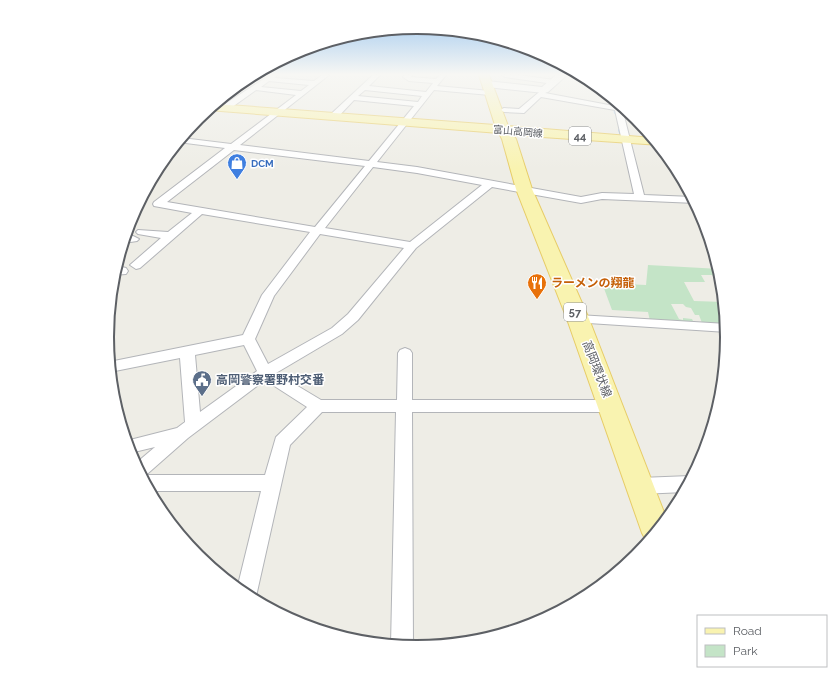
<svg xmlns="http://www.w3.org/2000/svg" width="835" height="675" viewBox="0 0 835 675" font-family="Raleway,'Noto Sans JP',sans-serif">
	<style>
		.green { fill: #c4e4c7; fill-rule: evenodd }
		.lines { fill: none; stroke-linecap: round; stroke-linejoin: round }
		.stream { stroke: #acd1f8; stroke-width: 2 }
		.street-casing { stroke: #b3b5b9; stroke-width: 2 }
		.secondary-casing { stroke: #b4b7bc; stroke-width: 2 }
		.primary-casing { stroke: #e7cc67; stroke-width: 2 }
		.street { fill: #fff; fill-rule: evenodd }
		.secondary { fill: #fff; fill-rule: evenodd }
		.primary { fill: #f9f3b0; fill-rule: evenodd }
		.labels { text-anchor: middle; stroke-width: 3; stroke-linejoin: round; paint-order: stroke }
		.far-street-label { font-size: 10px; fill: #5d6065; stroke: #fff }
		.far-shop-label { font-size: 10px; font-weight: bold; fill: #366cbe; stroke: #fff; text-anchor: start }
		.shield { fill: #fff; stroke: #8e9093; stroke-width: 1 }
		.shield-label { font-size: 11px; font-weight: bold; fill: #5d6065 }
		.food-label { font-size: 12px; font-weight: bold; fill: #c56008; stroke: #fff; text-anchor: start }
		.street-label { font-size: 12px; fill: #5d6065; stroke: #fff }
		.service-label { font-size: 12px; font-weight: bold; fill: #4e5e75; stroke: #fff; text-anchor: start }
		.rim { fill: none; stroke: #5d6065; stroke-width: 2 }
	</style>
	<rect width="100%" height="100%" fill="#eeede6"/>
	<!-- green -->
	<path class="green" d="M 648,265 L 720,269 L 722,281 L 717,281 L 712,275 L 701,275 L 705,282 L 684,282 L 694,301 L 724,302 L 720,296 L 724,297 L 727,326 L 650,321 L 648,312 L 612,310 L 602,283 L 646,285 ZM 671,304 L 683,304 L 686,307 L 691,308 L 695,315 L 699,315 L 702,323 L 694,323 L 692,319 L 683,318 L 683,320 L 679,319 Z"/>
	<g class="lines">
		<!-- stream -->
		<g class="stream">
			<polyline points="612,97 615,113"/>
			<polyline points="619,130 621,136"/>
		</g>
		<defs>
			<g id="street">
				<path d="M 270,75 L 277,75 L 275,78 L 314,81 L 322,75 L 329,75 L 240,145 L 369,161 L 414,106 L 354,100 L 336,119 L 330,119 L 330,115 L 373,75 L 380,75 L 369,86 L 426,92 L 433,83 L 409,81 L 403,77 L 405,75 L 412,75 L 411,77 L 436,79 L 440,75 L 446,75 L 437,86 L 490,91 L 494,93 L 490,95 L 434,90 L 377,162 L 417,167 L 581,197 L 602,193 L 634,194 L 615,110 L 541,97 L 524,113 L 504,112 L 500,110 L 504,108 L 519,109 L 544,88 L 548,90 L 545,93 L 614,106 L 613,98 L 622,107 L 628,111 L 623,112 L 644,195 L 693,197 L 696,203 L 602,199 L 581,203 L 492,187 L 416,248 L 358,320 L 342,334 L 276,373 L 321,400 L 397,400 L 398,353 L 400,350 L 405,348 L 410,350 L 412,353 L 412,400 L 610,400 L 616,402 L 618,406 L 616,410 L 610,412 L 412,412 L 413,648 L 391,645 L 396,412 L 322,412 L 290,445 L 255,601 L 237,589 L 261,491 L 149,491 L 135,464 L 155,447 L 130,453 L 126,441 L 177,428 L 185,422 L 180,358 L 110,372 L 109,362 L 243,335 L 262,295 L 310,232 L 202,214 L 140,268 L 136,269 L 130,265 L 161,238 L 138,234 L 136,232 L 138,230 L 168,232 L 192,213 L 154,206 L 153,204 L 154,202 L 225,148 L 178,142 L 182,138 L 231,144 L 296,95 L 256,90 L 228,110 L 222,110 L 222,106 ZM 269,81 L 309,85 L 301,91 L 261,87 ZM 365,90 L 422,96 L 418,102 L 358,96 ZM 234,150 L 365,166 L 315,227 L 167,202 ZM 373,167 L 417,173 L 482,185 L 410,242 L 325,228 ZM 320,234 L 404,248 L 348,314 L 332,328 L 268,364 L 255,339 L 274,296 ZM 244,345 L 257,371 L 200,412 L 195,355 ZM 265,380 L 307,407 L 276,437 L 265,475 L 146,475 L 188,438 Z"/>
				<polygon points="502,75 519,75 554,80 557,82 554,84 505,77"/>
				<polygon points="125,236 133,236 139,239 137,241 124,243"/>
				<polygon points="122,267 126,268 128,271 126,274 113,275 116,268"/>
				<polygon points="578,315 727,324 727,332 573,322 571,319 573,316"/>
				<polygon points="690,476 693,477 685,492 640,494 634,491 631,486 634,481 640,478"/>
			</g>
			<polygon id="secondary" points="556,75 567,75 548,92 544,93 487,87 482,84 487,81 542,87"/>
			<polygon id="primary" points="479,75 489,75 508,126 653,138 660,145 513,135 516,139 532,189 589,319 667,520 648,544 642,533 567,319 516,189 502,139 499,133 208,110 215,104 495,125"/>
		</defs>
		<!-- street casing -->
		<use href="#street" class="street-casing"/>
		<!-- secondary casing -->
		<use href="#secondary" class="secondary-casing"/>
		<!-- primary casing -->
		<use href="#primary" class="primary-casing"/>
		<!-- street -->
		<use href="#street" class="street"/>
		<!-- secondary -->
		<use href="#secondary" class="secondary"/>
		<!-- primary -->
		<use href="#primary" class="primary"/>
	</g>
	<!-- sky -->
	<linearGradient id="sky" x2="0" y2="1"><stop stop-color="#90c0ee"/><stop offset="0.44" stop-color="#f7f7f4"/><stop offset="1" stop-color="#f7f7f4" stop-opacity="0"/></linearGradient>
	<rect width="835" height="169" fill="url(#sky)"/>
	<!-- icons -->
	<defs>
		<symbol id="shop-pin" viewBox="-11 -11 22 30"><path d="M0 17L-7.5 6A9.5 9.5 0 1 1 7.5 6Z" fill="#3f7fe0" stroke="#fff"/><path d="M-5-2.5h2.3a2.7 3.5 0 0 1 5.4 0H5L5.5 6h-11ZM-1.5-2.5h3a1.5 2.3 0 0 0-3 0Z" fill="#fff"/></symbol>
		<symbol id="restaurant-pin" viewBox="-11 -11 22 30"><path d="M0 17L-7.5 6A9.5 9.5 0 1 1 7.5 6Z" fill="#e8710a" stroke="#fff"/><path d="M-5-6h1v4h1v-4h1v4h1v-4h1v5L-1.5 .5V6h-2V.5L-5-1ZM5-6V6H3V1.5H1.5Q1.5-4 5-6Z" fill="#fff"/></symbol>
		<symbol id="civic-pin" viewBox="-11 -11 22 30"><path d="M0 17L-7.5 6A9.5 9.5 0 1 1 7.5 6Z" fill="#5c6f8a" stroke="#fff"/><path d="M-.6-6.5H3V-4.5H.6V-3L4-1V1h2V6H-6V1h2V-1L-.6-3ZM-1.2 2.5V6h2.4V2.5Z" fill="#fff"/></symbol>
	</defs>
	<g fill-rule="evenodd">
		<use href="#shop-pin" x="226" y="152" width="22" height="30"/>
		<use href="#restaurant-pin" x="526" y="272" width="22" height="30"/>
		<use href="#civic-pin" x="191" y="369" width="22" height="30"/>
	</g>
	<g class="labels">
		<!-- far-street labels -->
		<g class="far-street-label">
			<text transform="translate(518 131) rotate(5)" y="4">富山高岡線</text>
		</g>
		<!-- far-shop labels -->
		<g class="far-shop-label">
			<text x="251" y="167">DCM</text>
		</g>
		<!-- shield labels -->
		<g class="shield">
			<rect x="569" y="127" width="22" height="18" rx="3"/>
			<rect x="564" y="303" width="22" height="18" rx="3"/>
		</g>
		<g class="shield-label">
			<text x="580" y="140">44</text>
			<text x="575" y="316">57</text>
		</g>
		<!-- food labels -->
		<g class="food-label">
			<text x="551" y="287">ラーメンの翔龍</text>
		</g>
		<!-- street labels -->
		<g class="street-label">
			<text transform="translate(597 369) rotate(69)" y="4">高岡環状線</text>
		</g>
		<!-- service labels -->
		<g class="service-label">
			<text x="216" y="384">高岡警察署野村交番</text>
		</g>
	</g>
	<!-- crop -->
	<path d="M0 0H835V675H0ZM114 337a303 303 0 1 1 606 0a303 303 0 1 1-606 0Z" fill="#fff" fill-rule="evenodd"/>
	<path class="rim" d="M114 337a303 303 0 1 1 606 0a303 303 0 1 1-606 0Z"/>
	<!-- legend -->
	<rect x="697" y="615" width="130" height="52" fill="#ffffff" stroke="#bebfc1"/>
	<rect x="705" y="628" width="20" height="6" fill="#f9f3b0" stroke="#bebfc1"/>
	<text x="733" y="635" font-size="12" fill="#5d6065">Road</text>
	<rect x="705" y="645" width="20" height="12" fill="#c4e4c7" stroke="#bebfc1"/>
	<text x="733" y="655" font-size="12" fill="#5d6065">Park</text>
</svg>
